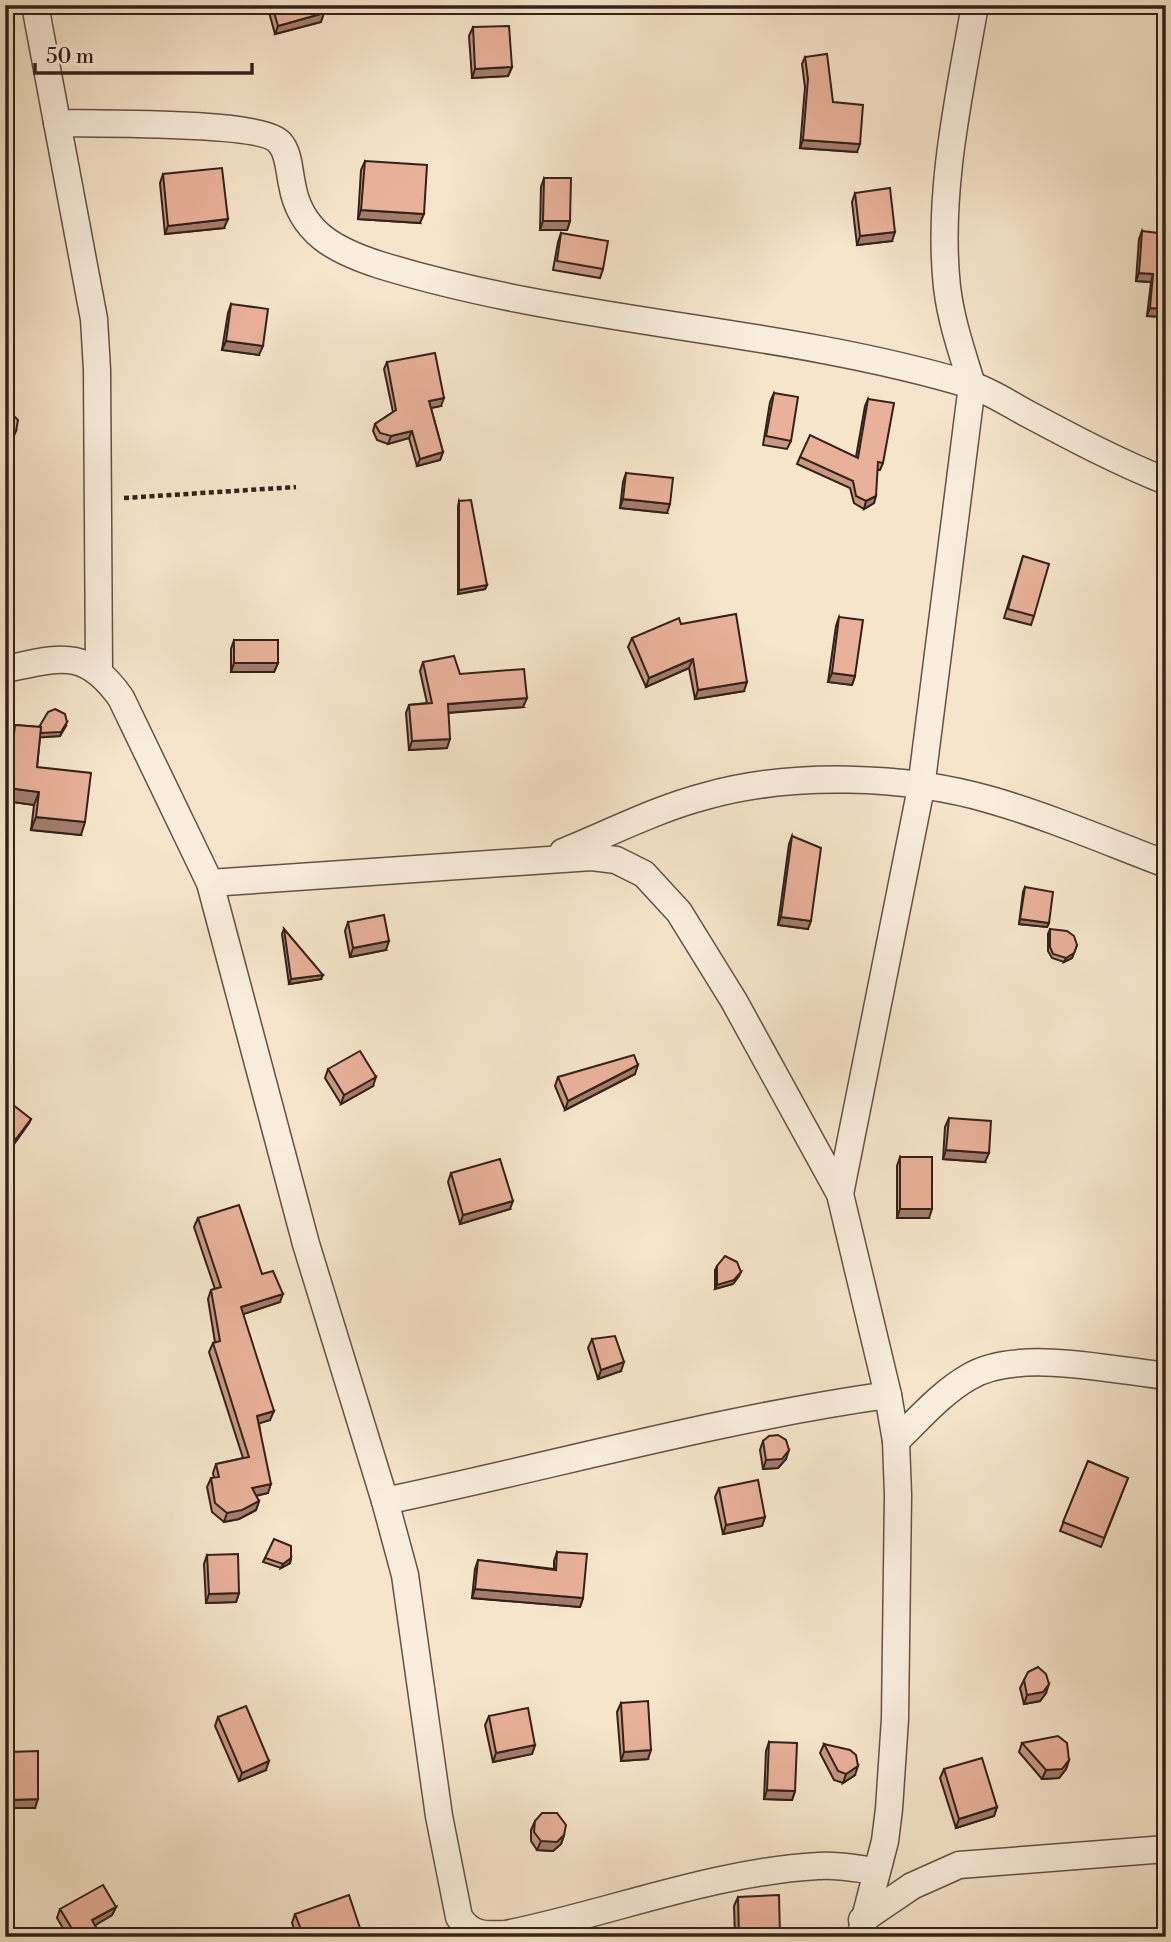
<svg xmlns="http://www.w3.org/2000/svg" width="1171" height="1942" viewBox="0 0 1171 1942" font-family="'Libre Bodoni',serif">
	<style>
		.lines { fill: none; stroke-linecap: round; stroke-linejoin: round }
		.street-casing { stroke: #645246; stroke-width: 29 }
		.path { stroke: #34211a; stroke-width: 4.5; stroke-dasharray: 5 3.5; stroke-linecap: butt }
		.street { stroke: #f9eedd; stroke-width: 26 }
		.wall { fill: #c89884; stroke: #34211a; stroke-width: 2 }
		.shaded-wall { fill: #a37c6c; stroke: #34211a; stroke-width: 2 }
		.building { fill: #e9b19a; stroke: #34211a; stroke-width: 2 }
	</style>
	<rect width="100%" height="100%" fill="#f6e5ca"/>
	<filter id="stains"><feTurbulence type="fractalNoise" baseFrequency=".00286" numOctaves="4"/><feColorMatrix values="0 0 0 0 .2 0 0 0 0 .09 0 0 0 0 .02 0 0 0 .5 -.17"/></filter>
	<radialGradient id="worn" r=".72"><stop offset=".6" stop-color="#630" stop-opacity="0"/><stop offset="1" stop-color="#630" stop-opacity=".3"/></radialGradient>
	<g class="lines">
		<defs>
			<g id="street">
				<polyline points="35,5 94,319 97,370 99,670"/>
				<path d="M 57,123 C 92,124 263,121 280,143 C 289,153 289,171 292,184 C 300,233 336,251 380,265 C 572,324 776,327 968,384 C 989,390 1009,404 1028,414 C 1073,438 1118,462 1166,481"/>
				<path d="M 5,669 C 60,658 85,647 121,698 L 210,883 L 592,857 L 616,860 L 644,874 L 679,912 L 734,1001 L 840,1194 L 888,1395 L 896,1441 L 898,1495 L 895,1719 L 889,1809 L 885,1841 L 860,1937"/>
				<path d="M 563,852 C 610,833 656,809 706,796 C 792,772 905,775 991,800 C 1050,817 1108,842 1166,864"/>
				<path d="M 210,883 L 306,1244 L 385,1501 C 553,1466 718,1419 888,1395"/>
				<path d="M 840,1194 L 921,788 L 972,385 C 962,352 951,321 947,287 C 937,194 959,96 975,5"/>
				<path d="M 896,1441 C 919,1419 941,1393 969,1377 C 1016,1348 1112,1370 1166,1376"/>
				<path d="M 385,1501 L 405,1575 L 439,1816 L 459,1917 C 471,1936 486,1935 506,1934 C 610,1913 712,1872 818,1866 C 837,1864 858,1869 877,1871"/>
				<polyline points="862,1920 912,1886 959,1865 1166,1849"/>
			</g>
		</defs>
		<!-- street casing -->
		<use href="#street" class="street-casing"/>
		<!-- path -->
		<polyline class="path" points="124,498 296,487"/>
		<!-- street -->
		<use href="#street" class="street"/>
	</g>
	<!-- wall -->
	<g class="wall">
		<polygon points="267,5 322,5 321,22 275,34"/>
		<polygon points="473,27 512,67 508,76 472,78 469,36"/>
		<polygon points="805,57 857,152 800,148 805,87 802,64"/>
		<polygon points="365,161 420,223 358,219 361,170"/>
		<polygon points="163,174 224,228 165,234 160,183"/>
		<polygon points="544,178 570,221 567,230 540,230 541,187"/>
		<polygon points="855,193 892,241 857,245 852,202"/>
		<polygon points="1142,231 1166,317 1147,316 1151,282 1136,281 1139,239"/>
		<polygon points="561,233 603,269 600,278 553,270 558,242"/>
		<polygon points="231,304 259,355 222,350 228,313"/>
		<polygon points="387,362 441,406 431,408 443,452 440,460 417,466 409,438 388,444 377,440 373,431 375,424 393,412 384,369"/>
		<polygon points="774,393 791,441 787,449 763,445 770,402"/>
		<polygon points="868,399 883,463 880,470 877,470 874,503 864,509 854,503 850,488 797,464 800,457 856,457 865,406"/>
		<polygon points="626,473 667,513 620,508 623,482"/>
		<polygon points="459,501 487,585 485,589 458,594 458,506"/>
		<polygon points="1023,556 1034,616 1031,625 1004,618"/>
		<polygon points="839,617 855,676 852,685 828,682 836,626"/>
		<polygon points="681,624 744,691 695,699 689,668 646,687 628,647 632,638"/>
		<polygon points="234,640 278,663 274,672 231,672 231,649"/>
		<polygon points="423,662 460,674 523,707 448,713 447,748 409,750 406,713 409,705 427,703 420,671"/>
		<polygon points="15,725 39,727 66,726 60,736 40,737 37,767 81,835 31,830 34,805 5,801 5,780 10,738"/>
		<polygon points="792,836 808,929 778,925 789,844"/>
		<polygon points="1025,887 1049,923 1047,927 1019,924 1023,892"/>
		<polygon points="348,922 386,950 350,957 345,931"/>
		<polygon points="284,929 321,979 289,984 282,934"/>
		<polygon points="1050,929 1077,945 1072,958 1064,962 1052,958 1048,951 1048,934"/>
		<polygon points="328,1069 373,1086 341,1104 325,1078"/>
		<polygon points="635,1074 565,1110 555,1086 558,1077"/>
		<polygon points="5,1113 31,1119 29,1123 14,1144 5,1137"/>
		<polygon points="949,1118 985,1162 943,1159 945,1127"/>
		<polygon points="900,1157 929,1218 897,1218 897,1166"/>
		<polygon points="451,1173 510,1209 460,1224 448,1182"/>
		<polygon points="198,1218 262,1274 280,1302 243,1314 270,1420 259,1423 268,1493 256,1496 259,1501 256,1510 239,1519 224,1522 212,1512 207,1487 211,1478 214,1478 213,1473 216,1464 243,1458 209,1352 213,1343 215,1342 208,1299 211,1290 215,1289 194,1227"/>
		<polygon points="717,1266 739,1276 733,1284 715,1289 715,1270"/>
		<polygon points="592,1339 621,1371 598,1379 588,1348"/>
		<polygon points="763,1441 786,1459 778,1468 763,1469 760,1450"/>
		<polygon points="1088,1461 1128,1478 1101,1547 1060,1531"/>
		<polygon points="719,1488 765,1517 762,1526 723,1534 715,1497"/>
		<polygon points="557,1552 583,1598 580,1607 472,1598 475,1569 478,1560 554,1569 554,1561"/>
		<polygon points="207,1555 239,1593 236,1602 206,1603 204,1564"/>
		<polygon points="265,1558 291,1558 290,1563 281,1568 263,1562"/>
		<polygon points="1024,1680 1046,1693 1040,1701 1024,1704 1020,1688"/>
		<polygon points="621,1703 648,1759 621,1761 617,1712"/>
		<polygon points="489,1716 535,1745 532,1754 493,1762 485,1725"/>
		<polygon points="218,1717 266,1770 239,1781 215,1726"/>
		<polygon points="769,1742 795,1791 792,1800 764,1799 766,1751"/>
		<polygon points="1022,1743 1069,1760 1066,1769 1059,1778 1042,1779 1019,1752"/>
		<polygon points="824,1744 855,1775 843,1783 834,1780 820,1753"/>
		<polygon points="10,1752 35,1808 7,1808 7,1761"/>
		<polygon points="944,1769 997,1807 994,1816 956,1828 940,1778"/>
		<polygon points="535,1821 564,1835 561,1844 553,1851 537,1850 531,1841 531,1830"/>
		<polygon points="738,1897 780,1937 735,1937 734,1906"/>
		<polygon points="116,1907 112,1915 95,1925 101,1937 68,1937 57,1918 60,1909"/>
		<polygon points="295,1914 361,1937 297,1937 292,1923"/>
	</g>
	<!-- shaded-wall -->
	<g class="shaded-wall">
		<polygon points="324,13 321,22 275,34 278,26"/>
		<polygon points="512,67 508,76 472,78 475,69"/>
		<polygon points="803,140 860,144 857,152 800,148"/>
		<polygon points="361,210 424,214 420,223 358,219"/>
		<polygon points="228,219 224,228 165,234 168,226"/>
		<polygon points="543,221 570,221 567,230 540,230"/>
		<polygon points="895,232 892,241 857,245 860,236"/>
		<polygon points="1139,273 1153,274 1151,282 1136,281"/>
		<polygon points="1150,308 1166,309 1166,317 1147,316"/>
		<polygon points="226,341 263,346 259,355 222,350"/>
		<polygon points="444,398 441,406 426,409 429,401"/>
		<polygon points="16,431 14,436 5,439 5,435"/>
		<polygon points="412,431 409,438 388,444 391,436"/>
		<polygon points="443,452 440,460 417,466 420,459"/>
		<polygon points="876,496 874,503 864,509 866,501"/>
		<polygon points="623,499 670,504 667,513 620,508"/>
		<polygon points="487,585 485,589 458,594 459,590"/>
		<polygon points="693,659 689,668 646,687 649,678"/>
		<polygon points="234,663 278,663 274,672 231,672"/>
		<polygon points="832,673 855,676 852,685 828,682"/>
		<polygon points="747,682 744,691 695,699 698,690"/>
		<polygon points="527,698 523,707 444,713 448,704"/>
		<polygon points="67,722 60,736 34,738 36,733"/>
		<polygon points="450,739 447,748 409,750 412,741"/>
		<polygon points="8,788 39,792 34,805 5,801 5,795"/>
		<polygon points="36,817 85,822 81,835 31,830"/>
		<polygon points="781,917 811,921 808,929 778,925"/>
		<polygon points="1020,919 1049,923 1047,927 1019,924"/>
		<polygon points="389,941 386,950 350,957 353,948"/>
		<polygon points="1074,953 1072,958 1064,962 1066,958"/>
		<polygon points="323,975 321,979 289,984 291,979"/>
		<polygon points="638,1065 635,1074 565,1110 568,1101"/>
		<polygon points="376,1077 373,1086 341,1104 344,1095"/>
		<polygon points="31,1119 29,1123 14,1144 16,1139"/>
		<polygon points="946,1150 989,1153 985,1162 943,1159"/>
		<polygon points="513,1201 510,1209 460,1224 463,1215"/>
		<polygon points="900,1209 932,1209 929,1218 897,1218"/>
		<polygon points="741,1272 739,1276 733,1284 715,1289 717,1285"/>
		<polygon points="283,1294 280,1302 238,1316 241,1307"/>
		<polygon points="624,1362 621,1371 598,1379 601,1370"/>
		<polygon points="274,1411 270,1420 254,1425 257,1416"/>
		<polygon points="789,1450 786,1459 778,1468 763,1469 766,1460"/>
		<polygon points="271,1484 268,1493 249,1497 252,1488"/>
		<polygon points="259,1501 256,1510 239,1519 224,1522 227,1513"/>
		<polygon points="765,1517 762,1526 723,1534 726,1525"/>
		<polygon points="291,1558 290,1563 281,1568 283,1564"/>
		<polygon points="475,1589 583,1598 580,1607 472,1598"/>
		<polygon points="239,1593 236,1602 206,1603 209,1594"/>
		<polygon points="1049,1684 1046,1693 1040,1701 1024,1704 1027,1695"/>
		<polygon points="535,1745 532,1754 493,1762 496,1753"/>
		<polygon points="651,1750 648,1759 621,1761 624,1752"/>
		<polygon points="1069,1760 1066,1769 1059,1778 1042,1779 1046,1770"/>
		<polygon points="269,1761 266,1770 239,1781 242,1773"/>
		<polygon points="858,1766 855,1775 843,1783 846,1774"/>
		<polygon points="767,1790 795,1791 792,1800 764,1799"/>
		<polygon points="38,1799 35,1808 7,1808 11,1800"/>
		<polygon points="997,1807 994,1816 956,1828 959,1819"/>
		<polygon points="564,1835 561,1844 553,1851 537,1850 541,1841"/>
		<polygon points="116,1907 112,1915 89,1929 92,1920"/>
	</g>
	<!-- building -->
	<g class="building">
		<polygon points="272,5 322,5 324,13 278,26"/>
		<polygon points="509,26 512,67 475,69 473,27"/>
		<polygon points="827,54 833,102 863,105 860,144 803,140 808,79 805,57"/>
		<polygon points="365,161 427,165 424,214 361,210"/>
		<polygon points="222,168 228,219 168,226 163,174"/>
		<polygon points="544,178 571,178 570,221 543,221"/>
		<polygon points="890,188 895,232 860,236 855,193"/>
		<polygon points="1142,231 1166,234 1166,309 1150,308 1153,274 1139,273"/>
		<polygon points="561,233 608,241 603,269 557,261"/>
		<polygon points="231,304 268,309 263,346 226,341"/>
		<polygon points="435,353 444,398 429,401 443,452 420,459 412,431 391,436 380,433 375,424 396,410 387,362"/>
		<polygon points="774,393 798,397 791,441 766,436"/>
		<polygon points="868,399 894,403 883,463 878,462 876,496 866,501 856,496 853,481 800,457 810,435 858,458"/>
		<polygon points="9,411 18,420 16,431 5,435 5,412"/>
		<polygon points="626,473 673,478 670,504 623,499"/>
		<polygon points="471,500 487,585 459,590 459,501"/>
		<polygon points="1023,556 1049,564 1034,616 1008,609"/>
		<polygon points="736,614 747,682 698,690 693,659 649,678 632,638 679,618 681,624"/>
		<polygon points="839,617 863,620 855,676 832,673"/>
		<rect x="234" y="640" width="44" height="23"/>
		<polygon points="454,656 460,674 524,669 527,698 448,704 450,739 412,741 409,705 432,703 423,662"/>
		<polygon points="55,709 65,714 67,722 61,732 40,733 41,727 39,727 48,712"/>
		<polygon points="15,725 41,727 37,767 91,773 85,822 36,817 39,792 8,788"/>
		<polygon points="792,836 821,848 811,921 781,917"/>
		<polygon points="1025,887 1053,892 1049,923 1020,919"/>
		<polygon points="384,915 389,941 353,948 348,922"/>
		<polygon points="284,929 323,975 291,979"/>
		<polygon points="1050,929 1067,931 1074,936 1077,945 1074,953 1066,958 1053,954 1050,947"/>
		<polygon points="360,1051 376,1077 344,1095 328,1069"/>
		<polygon points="634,1055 638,1065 568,1101 558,1077"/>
		<polygon points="12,1104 31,1119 16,1139 5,1132 5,1113"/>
		<polygon points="949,1118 991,1121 989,1153 946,1150"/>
		<rect x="900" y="1157" width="32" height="52"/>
		<polygon points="500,1159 513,1201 463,1215 451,1173"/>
		<polygon points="239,1205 262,1274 273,1271 283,1294 241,1307 274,1411 257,1416 271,1484 252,1488 259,1501 242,1510 227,1513 215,1503 211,1478 219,1477 216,1464 249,1457 213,1343 220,1341 211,1290 221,1287 198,1218"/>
		<polygon points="725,1256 737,1262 741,1272 734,1280 717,1285 717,1266"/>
		<polygon points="615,1336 624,1362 601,1370 592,1339"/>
		<polygon points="778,1435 786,1440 789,1450 782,1459 766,1460 763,1441 769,1436"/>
		<polygon points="1088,1461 1128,1478 1104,1538 1063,1522"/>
		<polygon points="758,1480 765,1517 726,1525 719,1488"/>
		<polygon points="274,1539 291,1546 291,1558 283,1564 265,1558"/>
		<polygon points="557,1552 587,1554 583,1598 475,1589 478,1560 556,1570"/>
		<polygon points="238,1554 239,1593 209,1594 207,1555"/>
		<polygon points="1038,1667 1046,1674 1049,1684 1043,1692 1027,1695 1024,1680 1028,1672"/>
		<polygon points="648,1701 651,1750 624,1752 621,1703"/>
		<polygon points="246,1706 269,1761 242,1773 218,1717"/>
		<polygon points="528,1708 535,1745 496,1753 489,1716"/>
		<polygon points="1058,1736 1067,1743 1069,1760 1062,1769 1046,1770 1022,1743"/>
		<polygon points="769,1742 797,1743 795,1791 767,1790"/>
		<polygon points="824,1744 850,1750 856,1755 858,1766 846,1774 838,1771"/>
		<polygon points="38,1751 38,1799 11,1800 10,1752"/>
		<polygon points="982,1758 997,1807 959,1819 944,1769"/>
		<polygon points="542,1813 557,1813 566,1825 564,1835 557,1842 541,1841 534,1832 535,1821"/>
		<polygon points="103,1885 116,1907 92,1920 101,1937 77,1937 60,1909"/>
		<polygon points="349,1895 362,1934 353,1937 304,1937 295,1914"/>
		<polygon points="779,1895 780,1937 739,1937 738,1897"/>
	</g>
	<!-- margin -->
	<rect width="1171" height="1942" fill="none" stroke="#f6e5ca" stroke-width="28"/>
	<rect x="7" y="7" width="1157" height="1928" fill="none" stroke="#34211a" stroke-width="3.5"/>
	<rect x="14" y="14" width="1143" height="1914" fill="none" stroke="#34211a" stroke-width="2"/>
	<!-- scale -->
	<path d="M35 63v10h217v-10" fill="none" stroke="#34211a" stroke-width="3.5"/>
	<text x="46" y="63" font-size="21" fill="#34211a" stroke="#f9eedd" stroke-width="5" paint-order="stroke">50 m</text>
	<rect width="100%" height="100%" filter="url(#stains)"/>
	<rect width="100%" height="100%" fill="url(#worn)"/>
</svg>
